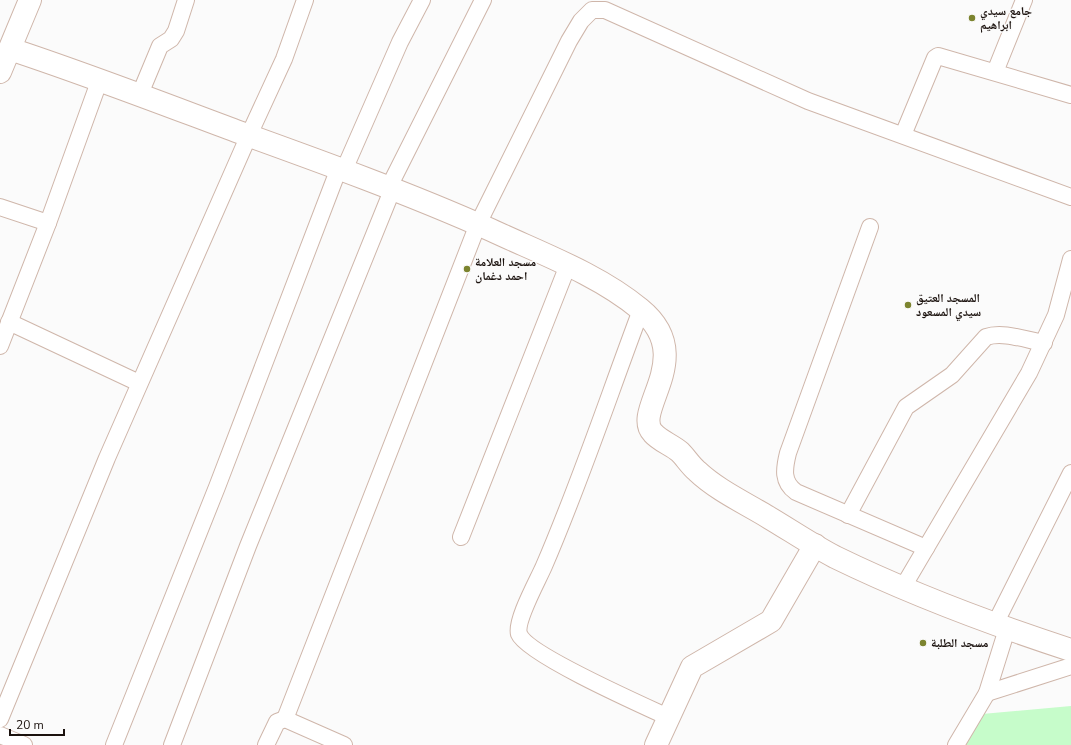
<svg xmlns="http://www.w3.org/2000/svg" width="1071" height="745" viewBox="0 0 1071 745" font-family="'Nunito Sans','Noto Naskh Arabic',sans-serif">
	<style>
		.green { fill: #c6fcca }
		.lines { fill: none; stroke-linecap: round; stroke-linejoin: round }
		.street-casing { stroke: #cfb6aa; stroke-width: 18 }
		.secondary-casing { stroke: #cfb6aa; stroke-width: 24 }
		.street { stroke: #fff; stroke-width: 16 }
		.secondary { stroke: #fff; stroke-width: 22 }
		.poi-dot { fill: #7c842f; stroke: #fbfbfb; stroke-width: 1.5 }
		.labels { text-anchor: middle; stroke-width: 3; stroke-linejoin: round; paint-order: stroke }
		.poi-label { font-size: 12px; font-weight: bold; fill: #1b120e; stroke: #fbfbfb; text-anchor: start }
	</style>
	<rect width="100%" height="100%" fill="#fbfbfb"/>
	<!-- green -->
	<polygon class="green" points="1071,706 1071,745 957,745 982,714"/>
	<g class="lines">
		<defs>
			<g id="street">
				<polyline points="995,72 1024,0"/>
				<polyline points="140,94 160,46 171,39 176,31 186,0"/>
				<polyline points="903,135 935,58 938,56 1071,95"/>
				<polyline points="344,170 400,42 422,0"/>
				<polyline points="389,187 483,0"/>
				<polyline points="0,207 48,223"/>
				<path d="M 870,227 L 788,453 C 784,469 782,482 796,492 L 926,548"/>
				<path d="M 641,310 C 609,395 580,483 544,566 C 538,580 515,621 519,634 C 527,654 644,706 668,717"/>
				<polyline points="9,322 139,383"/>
				<polyline points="0,346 48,223 100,79"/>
				<path d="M 848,515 L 906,407 L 952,375 L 986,337 C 1003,331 1026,340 1044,343"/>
				<polyline points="461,537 568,265"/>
				<polyline points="903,587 1029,373 1056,315 1071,259"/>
				<polyline points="995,624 1071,473"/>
				<polyline points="987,693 1071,666"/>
				<polyline points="0,719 107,458 249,135 284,59 305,0"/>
				<polyline points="285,719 478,224 569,41 581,21 592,10 605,10 808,101 1071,197"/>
				<polyline points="0,735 24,745"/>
				<polyline points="114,745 217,487 339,168"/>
				<polyline points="172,745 248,546 393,188"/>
				<polyline points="266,745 277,722 285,719 344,745"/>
				<polyline points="956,745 987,693 1007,629"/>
			</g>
			<g id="secondary">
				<path d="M 10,49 C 86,74 161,103 236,131 C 322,162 408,193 491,230 C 540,253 598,274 640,309 C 699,357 631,410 653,433 C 660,441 672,445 680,452 C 686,458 690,465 697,471 C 717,490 745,503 768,517 C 790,530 812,545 835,557 C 911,594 991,624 1071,650"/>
				<polyline points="0,72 30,0"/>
				<polyline points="656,745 692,667 771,621 815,545"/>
			</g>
		</defs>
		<!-- street casing -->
		<use href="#street" class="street-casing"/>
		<!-- secondary casing -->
		<use href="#secondary" class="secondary-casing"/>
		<!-- street -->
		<use href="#street" class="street"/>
		<!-- secondary -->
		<use href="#secondary" class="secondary"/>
	</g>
	<!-- markers -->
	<g class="poi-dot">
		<circle cx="972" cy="18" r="4"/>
		<circle cx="467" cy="269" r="4"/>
		<circle cx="908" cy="305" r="4"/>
		<circle cx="923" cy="643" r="4"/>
	</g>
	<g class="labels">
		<!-- poi labels -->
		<g class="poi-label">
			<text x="980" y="15">جامع سيدي<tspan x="980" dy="14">ابراهيم</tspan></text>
			<text x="475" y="266">مسجد العلامة<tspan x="475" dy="14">احمد دغمان</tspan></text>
			<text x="916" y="302">المسجد العتيق<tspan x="916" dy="14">سيدي المسعود</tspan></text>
			<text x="931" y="647">مسجد الطلبة</text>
		</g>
	</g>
	<!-- scale -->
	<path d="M10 729v6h54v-6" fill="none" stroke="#1b120e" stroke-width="2"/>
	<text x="16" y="729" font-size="12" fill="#1b120e" stroke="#fbfbfb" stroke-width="3" paint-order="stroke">20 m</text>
</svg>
